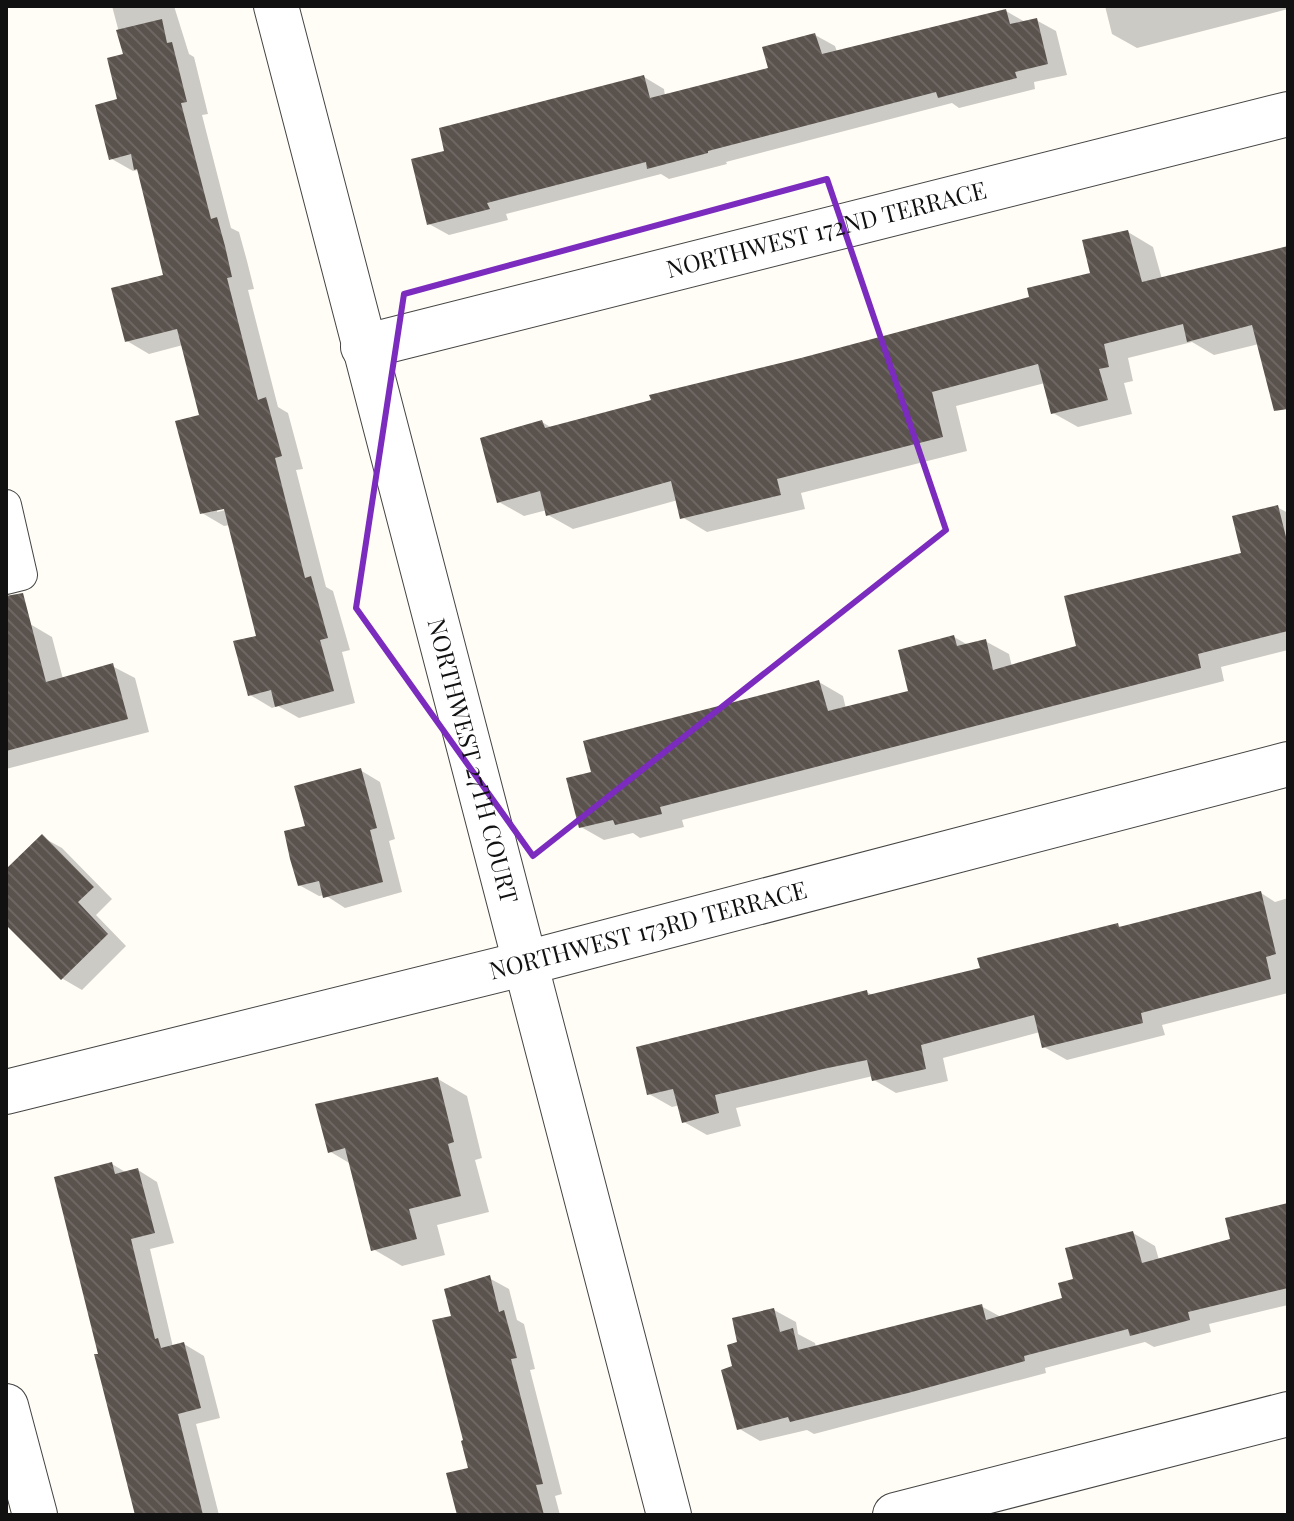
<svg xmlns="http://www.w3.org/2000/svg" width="1294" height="1521" viewBox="0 0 1294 1521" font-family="'Playfair Display',serif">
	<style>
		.shadow { fill: #0003; fill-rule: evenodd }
		.building { fill: url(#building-back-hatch) }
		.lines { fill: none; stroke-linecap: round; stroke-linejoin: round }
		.lane-casing { stroke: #444; stroke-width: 32 }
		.street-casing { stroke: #444; stroke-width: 46 }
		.lane { stroke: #fff; stroke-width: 30 }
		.street { stroke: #fff; stroke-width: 44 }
		.marked { fill: none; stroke: #7b2cbf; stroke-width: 6; stroke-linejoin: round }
		.labels { text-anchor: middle; stroke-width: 8; stroke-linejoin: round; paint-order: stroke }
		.street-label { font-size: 24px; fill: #111; stroke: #fff }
	</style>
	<defs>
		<pattern id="building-back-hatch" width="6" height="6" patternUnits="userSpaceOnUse" patternTransform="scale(2)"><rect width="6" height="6" fill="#5a524d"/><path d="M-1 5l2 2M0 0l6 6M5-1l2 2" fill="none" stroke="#6d6662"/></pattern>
	</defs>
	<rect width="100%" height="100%" fill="#fffdf5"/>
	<!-- shadow -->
	<g class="shadow">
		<path d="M 112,6 L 174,6 L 189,54 L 194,57 L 208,114 L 202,115 L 231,228 L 239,232 L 247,261 L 254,289 L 248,290 L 278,407 L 288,413 L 303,469 L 296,470 L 326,587 L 333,591 L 350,650 L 342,652 L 355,703 L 299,718 L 278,706 L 272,708 L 250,695 L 258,637 L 230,525 L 224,526 L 202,513 L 202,416 L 183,345 L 149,354 L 127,341 L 165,277 L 139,170 L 133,171 L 110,158 L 125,55 ZM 217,508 L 234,508 L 217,512 Z"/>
		<polygon points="1105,6 1288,6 1288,9 1137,48 1112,34"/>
		<polygon points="1006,11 1025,22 1036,20 1056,31 1067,75 1034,82 1035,89 959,108 952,103 726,162 727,164 669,179 661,174 506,214 508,220 449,235 429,224 447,152 644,77 664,89 665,96 771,69 815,35 835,46 837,52"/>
		<polygon points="1128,232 1153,247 1162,279 1288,248 1288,369 1259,344 1214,355 1192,342 1128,358 1133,381 1124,383 1132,414 1078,427 1053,413 1045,383 956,406 967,451 801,493 805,509 707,532 682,517 678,500 573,529 548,515 547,510 524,516 499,502 542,422 552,428 1032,298 1092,274"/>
		<polygon points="1277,507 1288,513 1288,650 1221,667 1224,681 682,820 684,827 640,838 633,833 604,840 581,827 594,773 819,682 843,696 846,709 911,693 954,637 968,645 985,641 1009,654 1012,667 1079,648 1243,555"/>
		<polygon points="30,624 52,637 63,679 112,666 135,678 149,732 6,769 6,631"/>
		<polygon points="360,770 380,782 395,839 389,841 402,892 345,908 325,895 319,896 299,885"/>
		<polygon points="42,837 62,848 112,899 96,915 126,946 82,990 63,979 17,933 6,911 6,872"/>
		<polygon points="1261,893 1275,902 1288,898 1288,993 1162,1025 1165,1035 1067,1060 1044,1047 1040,1032 943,1058 948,1081 896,1093 874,1080 873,1076 736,1108 741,1126 707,1135 684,1122 680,1105 672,1107 649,1094 867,992 874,996 982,970 1117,925 1123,928"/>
		<polygon points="438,1079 467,1096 482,1158 475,1160 489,1212 437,1225 445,1255 402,1266 373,1249 351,1164 329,1151"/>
		<polygon points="112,1164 127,1173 138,1170 157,1182 174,1243 150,1249 173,1347 184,1344 204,1356 220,1418 196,1424 219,1515 136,1515 100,1355"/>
		<polygon points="1288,1205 1288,1305 1209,1324 1211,1332 1154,1347 1145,1342 1045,1368 1046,1373 814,1434 807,1430 760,1441 738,1428 735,1368 740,1343 774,1310 796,1322 798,1334 815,1343 816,1348 981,1306 1001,1317 1064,1300 1076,1281 1133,1233 1155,1246 1159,1260 1233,1241"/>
		<polygon points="489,1278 509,1289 517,1320 524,1324 535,1369 530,1370 562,1494 555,1496 560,1515 459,1515 470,1469 454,1317"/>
	</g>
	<!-- building -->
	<g class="building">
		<polygon points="1006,9 1010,24 1037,18 1048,64 1015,72 1017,78 938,98 936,92 708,151 708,153 647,169 646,162 487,203 490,209 427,225 411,159 444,151 439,128 644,75 650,98 768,68 762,47 815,33 822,54"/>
		<polygon points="162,19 167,43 172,42 187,102 181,103 211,219 217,217 225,246 232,277 227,278 258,400 266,397 282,456 275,458 305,578 311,576 328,638 320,640 334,691 275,707 271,690 248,696 233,641 256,636 224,509 200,514 175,421 199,415 177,329 125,342 111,288 163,275 137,169 134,170 131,154 109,160 95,105 117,99 107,58 123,54 116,30"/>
		<polygon points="1128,230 1142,282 1288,246 1288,409 1274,411 1252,325 1187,342 1183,324 1104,344 1109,367 1099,369 1108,400 1051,414 1038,364 932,392 943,437 777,479 781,495 680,519 671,481 546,516 540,491 497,503 480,438 542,420 545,428 651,400 649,395 801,358 1029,297 1027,288 1090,273 1082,240"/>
		<polygon points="1278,505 1288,545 1288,631 1198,654 1201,668 660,807 662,814 615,825 613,820 579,828 566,778 591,772 583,741 819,680 828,711 908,691 898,650 954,635 957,646 986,639 993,670 1076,646 1064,596 1241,553 1232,516"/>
		<polygon points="23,593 46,682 113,663 128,719 6,751 6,596"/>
		<polygon points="361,768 377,828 370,830 383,882 323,898 319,881 298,886 290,859 284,831 305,826 294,786"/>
		<polygon points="42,834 94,887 78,902 108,934 61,980 6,925 6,869"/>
		<polygon points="1261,891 1276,954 1266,957 1271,979 1141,1013 1143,1023 1042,1048 1034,1015 921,1045 926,1069 872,1081 867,1060 823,1069 715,1095 719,1113 682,1123 673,1089 647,1095 636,1047 867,990 868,995 980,968 977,958 1118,923 1119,927"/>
		<polygon points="438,1077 454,1142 448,1144 461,1196 409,1209 417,1239 371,1251 345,1148 328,1153 315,1104"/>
		<polygon points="112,1162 115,1174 138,1168 155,1233 131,1239 155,1339 158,1338 161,1348 184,1342 201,1408 178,1414 203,1515 135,1515 94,1354 98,1354 54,1177"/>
		<polygon points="1288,1203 1288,1288 1188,1312 1190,1320 1130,1336 1128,1329 1024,1356 1025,1361 908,1393 790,1422 788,1417 737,1430 721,1370 732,1366 727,1345 737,1342 732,1318 774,1308 780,1332 793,1328 798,1350 982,1304 986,1320 1062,1298 1058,1283 1073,1279 1065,1248 1133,1231 1142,1263 1230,1239 1225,1218"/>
		<polygon points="490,1275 499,1312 504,1310 517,1358 511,1359 543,1484 536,1485 544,1515 457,1515 446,1473 468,1468 461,1441 463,1440 432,1320 451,1316 444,1289"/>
	</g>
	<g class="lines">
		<defs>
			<polyline id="lane" points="6,505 22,575 6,579"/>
			<g id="street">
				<path id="s1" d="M 276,6 C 405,510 539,1012 669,1515"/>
				<path id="s2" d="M 363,347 L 1288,114"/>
				<path id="s3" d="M 6,1092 L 526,963 L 1288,764"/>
				<polyline points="6,1406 35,1515"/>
				<polyline points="895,1515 1288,1414"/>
			</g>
		</defs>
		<!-- lane casing -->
		<use href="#lane" class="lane-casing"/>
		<!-- street casing -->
		<use href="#street" class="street-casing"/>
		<!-- lane -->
		<use href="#lane" class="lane"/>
		<!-- street -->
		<use href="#street" class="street"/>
	</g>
	<!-- marked area -->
	<path class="marked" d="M 827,179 L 946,530 L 533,856 L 356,608 L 404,294 Z"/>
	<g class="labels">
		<!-- street labels -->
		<g class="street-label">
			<text dy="8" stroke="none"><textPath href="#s2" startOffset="478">NORTHWEST 172ND TERRACE</textPath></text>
			<text dy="8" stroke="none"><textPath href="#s1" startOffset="780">NORTHWEST 27TH COURT</textPath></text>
			<text dy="8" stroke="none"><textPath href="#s3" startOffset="662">NORTHWEST 173RD TERRACE</textPath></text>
		</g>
	</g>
	<!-- border -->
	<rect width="1294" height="1521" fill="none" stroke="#111111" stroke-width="16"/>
</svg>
